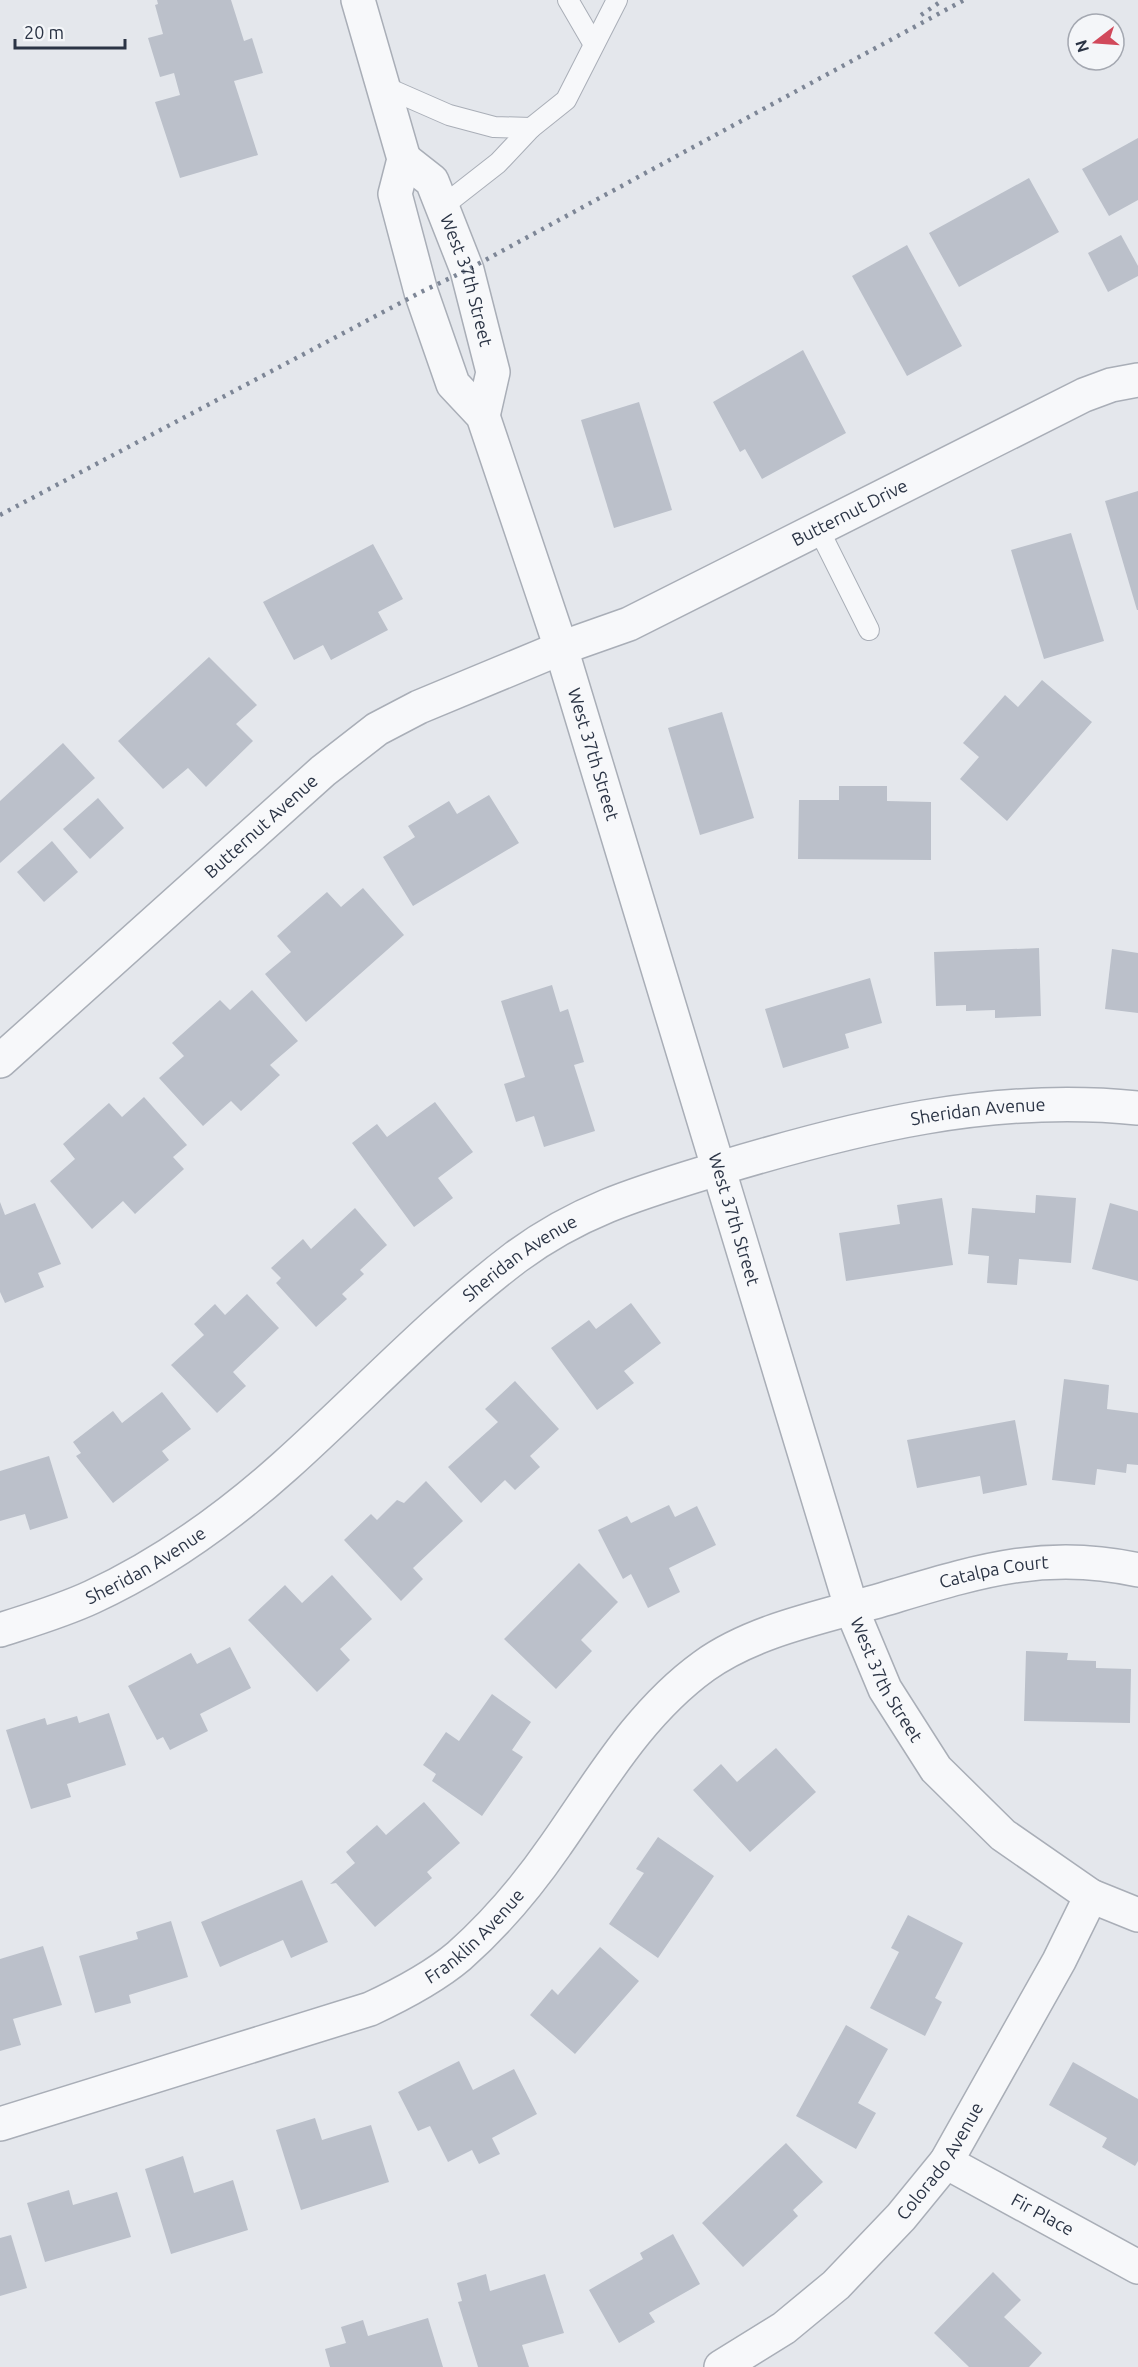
<svg xmlns="http://www.w3.org/2000/svg" width="1138" height="2367" viewBox="0 0 1138 2367" font-family="Ubuntu,sans-serif">
	<style>
		.building { fill: #bbc0ca }
		.lines { fill: none; stroke-linecap: round; stroke-linejoin: round }
		.service-casing { stroke: #a9aeb7; stroke-width: 22 }
		.minor-casing { stroke: #a9aeb7; stroke-width: 36 }
		.tertiary-casing { stroke: #a9aeb7; stroke-width: 36 }
		.service { stroke: #f7f8fa; stroke-width: 20 }
		.minor { stroke: #f7f8fa; stroke-width: 33 }
		.tertiary { stroke: #f7f8fa; stroke-width: 33 }
		.rail { stroke: #7d8696; stroke-width: 4.5; stroke-dasharray: 3 6; stroke-linecap: butt }
		.labels { text-anchor: middle; stroke-width: 4.5; stroke-linejoin: round; paint-order: stroke }
		.street-label { font-size: 18px; fill: #2b3445; stroke: #f4f6f9 }
	</style>
	<rect width="100%" height="100%" fill="#e4e7ec"/>
	<!-- building -->
	<g class="building">
		<polygon points="157,0 231,0 244,41 252,38 263,73 234,81 258,155 180,178 155,102 180,95 174,73 160,77 148,38 163,34 155,5 158,4"/>
		<polygon points="1138,138 1138,200 1109,216 1082,169"/>
		<polygon points="1029,178 1059,232 959,287 929,233"/>
		<polygon points="1121,235 1138,266 1138,276 1108,292 1088,253"/>
		<polygon points="907,245 962,346 907,376 852,276"/>
		<polygon points="803,350 846,433 762,479 745,449 740,452 713,402"/>
		<polygon points="639,402 672,510 614,528 581,420"/>
		<polygon points="1138,491 1138,610 1137,610 1105,501"/>
		<polygon points="1071,533 1104,641 1044,659 1011,550"/>
		<polygon points="373,544 403,599 378,612 388,630 331,660 323,645 294,660 263,602"/>
		<polygon points="209,657 257,705 236,724 253,741 206,787 188,768 163,789 118,741"/>
		<polygon points="1042,680 1092,722 1007,821 960,779 979,757 963,743 1005,695 1018,707"/>
		<polygon points="722,712 754,818 700,835 668,728"/>
		<polygon points="63,743 95,778 0,863 0,801"/>
		<polygon points="839,786 887,786 887,801 931,802 931,860 798,859 799,800 839,800"/>
		<polygon points="489,795 519,843 413,906 383,857 415,837 408,826 449,801 457,814"/>
		<polygon points="98,798 124,828 90,859 63,829"/>
		<polygon points="52,841 78,872 44,902 17,872"/>
		<polygon points="363,888 404,935 306,1022 265,974 291,952 277,936 327,892 341,907"/>
		<polygon points="1039,948 1041,1016 995,1018 995,1010 966,1011 966,1005 936,1006 934,952"/>
		<polygon points="1112,949 1138,953 1138,1013 1105,1009"/>
		<polygon points="870,978 882,1023 845,1034 849,1048 783,1068 765,1009"/>
		<polygon points="552,985 560,1012 568,1009 584,1062 574,1065 595,1131 544,1147 534,1116 516,1122 504,1084 525,1077 501,1001"/>
		<polygon points="252,990 298,1041 270,1065 280,1075 241,1111 231,1101 203,1126 159,1078 184,1056 172,1043 220,1000 230,1010"/>
		<polygon points="144,1097 187,1145 173,1157 184,1169 135,1214 123,1201 92,1229 50,1181 75,1159 63,1144 109,1103 122,1117"/>
		<polygon points="435,1102 473,1152 438,1178 453,1198 414,1227 352,1143 377,1124 387,1137"/>
		<polygon points="1036,1195 1076,1198 1071,1263 1019,1259 1017,1285 987,1283 989,1256 968,1254 972,1208 1035,1213"/>
		<polygon points="942,1198 953,1265 846,1281 839,1233 900,1224 897,1205"/>
		<polygon points="0,1202 5,1215 35,1203 61,1264 38,1273 44,1287 5,1303 0,1292"/>
		<polygon points="1110,1203 1138,1211 1138,1281 1092,1269"/>
		<polygon points="355,1208 387,1245 360,1270 364,1274 342,1294 347,1299 316,1327 276,1283 281,1278 271,1268 303,1239 311,1249"/>
		<polygon points="247,1294 279,1328 233,1372 246,1386 217,1413 171,1365 204,1335 194,1324 215,1304 225,1315"/>
		<polygon points="631,1303 661,1343 624,1371 634,1383 597,1410 551,1348 589,1320 596,1329"/>
		<polygon points="1064,1379 1109,1385 1107,1409 1138,1413 1138,1465 1127,1464 1126,1473 1097,1469 1095,1485 1052,1480"/>
		<polygon points="515,1381 559,1429 530,1456 540,1467 515,1490 505,1480 481,1503 448,1467 498,1422 485,1409"/>
		<polygon points="162,1392 191,1429 162,1451 169,1460 113,1503 76,1456 81,1453 73,1442 113,1411 122,1423"/>
		<polygon points="1015,1420 1027,1485 983,1494 980,1476 917,1488 907,1440"/>
		<polygon points="49,1456 68,1518 30,1530 25,1514 0,1521 0,1471"/>
		<polygon points="426,1481 463,1521 413,1568 423,1579 401,1601 344,1540 371,1514 377,1520 397,1500 404,1503"/>
		<polygon points="669,1505 675,1517 697,1506 716,1545 669,1568 680,1592 648,1608 631,1574 623,1579 598,1530 627,1516 631,1523"/>
		<polygon points="579,1563 618,1602 581,1640 592,1651 556,1689 504,1639"/>
		<polygon points="332,1575 372,1619 340,1649 350,1660 317,1692 248,1620 285,1585 302,1603"/>
		<polygon points="230,1647 251,1688 200,1714 208,1731 170,1750 163,1737 157,1740 128,1686 191,1653 197,1664"/>
		<polygon points="1026,1651 1068,1653 1067,1660 1096,1661 1096,1668 1131,1669 1130,1723 1024,1721"/>
		<polygon points="492,1694 531,1722 512,1750 523,1757 482,1816 432,1781 436,1774 423,1765 446,1732 459,1741"/>
		<polygon points="109,1713 126,1765 67,1784 71,1797 31,1809 6,1730 45,1718 47,1725 77,1716 79,1723"/>
		<polygon points="776,1748 816,1792 750,1852 693,1790 721,1764 737,1782"/>
		<polygon points="424,1802 460,1843 427,1872 432,1878 375,1927 336,1883 330,1884 355,1863 346,1852 377,1825 386,1835"/>
		<polygon points="658,1837 714,1876 658,1958 609,1924 644,1873 636,1869"/>
		<polygon points="302,1880 328,1942 291,1958 283,1940 220,1967 201,1922"/>
		<polygon points="908,1915 963,1943 935,1998 942,2002 925,2036 870,2008 899,1952 891,1948"/>
		<polygon points="171,1921 188,1977 129,1995 131,2003 95,2013 79,1956 138,1939 136,1932"/>
		<polygon points="43,1946 62,2005 13,2019 21,2045 0,2051 0,1959"/>
		<polygon points="600,1947 639,1981 575,2054 530,2015 552,1989 558,1995"/>
		<polygon points="846,2025 888,2049 858,2103 876,2113 856,2149 796,2116"/>
		<polygon points="459,2061 473,2090 514,2069 537,2114 492,2138 500,2154 479,2164 472,2150 448,2162 430,2126 418,2131 398,2092"/>
		<polygon points="1073,2062 1138,2099 1138,2161 1135,2166 1102,2147 1107,2138 1049,2105"/>
		<polygon points="315,2118 322,2140 371,2125 389,2182 301,2210 276,2130"/>
		<polygon points="786,2143 823,2182 793,2210 798,2216 743,2267 702,2223"/>
		<polygon points="183,2156 194,2193 233,2180 248,2230 171,2254 145,2169"/>
		<polygon points="69,2190 73,2205 117,2192 131,2237 45,2262 27,2203"/>
		<polygon points="673,2234 700,2284 649,2313 655,2322 619,2343 589,2290 643,2259 640,2253"/>
		<polygon points="11,2235 27,2288 0,2296 0,2238"/>
		<polygon points="993,2272 1021,2300 1004,2317 1042,2353 1029,2367 969,2367 934,2333"/>
		<polygon points="486,2274 490,2291 545,2274 564,2333 522,2345 529,2367 478,2367 458,2302 462,2301 457,2283"/>
		<polygon points="428,2318 443,2367 330,2367 325,2349 346,2343 341,2327 363,2320 368,2336"/>
	</g>
	<g class="lines">
		<defs>
			<g id="service">
				<polyline points="568,0 593,43"/>
				<polyline points="385,87 449,115 494,127 531,128"/>
				<polyline points="443,206 498,163 531,128 566,100 617,0"/>
				<polyline points="819,530 869,630"/>
			</g>
			<g id="minor">
				<path id="s1" d="M 0,1061 L 323,771 L 377,729 L 419,707 L 561,648 L 629,624 L 1084,395 L 1111,385 L 1138,380"/>
				<path id="s2" d="M 0,1630 C 31,1620 62,1611 92,1597 C 161,1565 228,1517 285,1466 C 362,1397 433,1320 516,1257 C 581,1209 642,1192 717,1169 C 856,1127 991,1093 1138,1108"/>
				<path id="s3" d="M 0,2124 L 370,2009 C 400,1995 433,1978 459,1956 C 494,1925 528,1885 555,1846 C 600,1782 639,1713 704,1666 C 758,1627 835,1615 898,1595 C 982,1570 1049,1550 1138,1570"/>
				<path id="s4" d="M 946,2162 L 1138,2267"/>
				<path id="s5" d="M 721,2367 L 784,2328 L 836,2285 L 901,2217 L 946,2162 L 1059,1961 L 1091,1896"/>
			</g>
			<g id="tertiary">
				<path id="s6" d="M 358,0 L 404,159 L 395,194 L 421,292 L 453,384 L 483,416 L 561,648 L 852,1610 L 885,1689 L 936,1769 L 1003,1835 L 1091,1896 L 1138,1915"/>
				<path id="s7" d="M 404,159 L 432,181 L 467,270 L 493,372 L 483,416"/>
			</g>
		</defs>
		<!-- service casing -->
		<use href="#service" class="service-casing"/>
		<!-- minor casing -->
		<use href="#minor" class="minor-casing"/>
		<!-- tertiary casing -->
		<use href="#tertiary" class="tertiary-casing"/>
		<!-- service -->
		<use href="#service" class="service"/>
		<!-- minor -->
		<use href="#minor" class="minor"/>
		<!-- tertiary -->
		<use href="#tertiary" class="tertiary"/>
		<!-- rail -->
		<g class="rail">
			<polyline points="921,15 943,0"/>
			<polyline points="0,515 421,292 467,270 964,0"/>
		</g>
	</g>
	<g class="labels">
		<!-- street labels -->
		<g class="street-label">
			<text dy="6" stroke="none"><textPath href="#s7" startOffset="141">West 37th Street</textPath></text>
			<text dy="6" stroke="none"><textPath href="#s1" startOffset="1023">Butternut Drive</textPath></text>
			<text dy="6" stroke="none"><textPath href="#s6" startOffset="800">West 37th Street</textPath></text>
			<text dy="6" stroke="none"><textPath href="#s1" startOffset="351">Butternut Avenue</textPath></text>
			<text dy="6" stroke="none"><textPath href="#s2" startOffset="1132">Sheridan Avenue</textPath></text>
			<text dy="6" stroke="none"><textPath href="#s6" startOffset="1286">West 37th Street</textPath></text>
			<text dy="6" stroke="none"><textPath href="#s2" startOffset="646">Sheridan Avenue</textPath></text>
			<text dy="6" stroke="none"><textPath href="#s2" startOffset="160">Sheridan Avenue</textPath></text>
			<text dy="6" stroke="none"><textPath href="#s3" startOffset="1179">Catalpa Court</textPath></text>
			<text dy="6" stroke="none"><textPath href="#s6" startOffset="1772">West 37th Street</textPath></text>
			<text dy="6" stroke="none"><textPath href="#s3" startOffset="516">Franklin Avenue</textPath></text>
			<text dy="6" stroke="none"><textPath href="#s5" startOffset="304">Colorado Avenue</textPath></text>
			<text dy="6" stroke="none"><textPath href="#s4" startOffset="110">Fir Place</textPath></text>
		</g>
	</g>
	<!-- north arrow -->
	<g transform="translate(1096 42) rotate(253)"><circle r="28" fill="#f4f6f9" stroke="#a4a8b1" stroke-width="1.5"/>
	<path d="M0-4.5L10 22L0 15L-10 22Z" fill="#d1495b"/>
	<text y="-9" font-size="16" font-weight="bold" text-anchor="middle" fill="#2b3445">N</text>
	</g>
	<!-- scale -->
	<path d="M15 39v9h110v-9" fill="none" stroke="#2b3445" stroke-width="3"/>
	<text x="24" y="39" font-size="18" fill="#2b3445" stroke="#f4f6f9" stroke-width="4.5" paint-order="stroke">20 m</text>
</svg>
